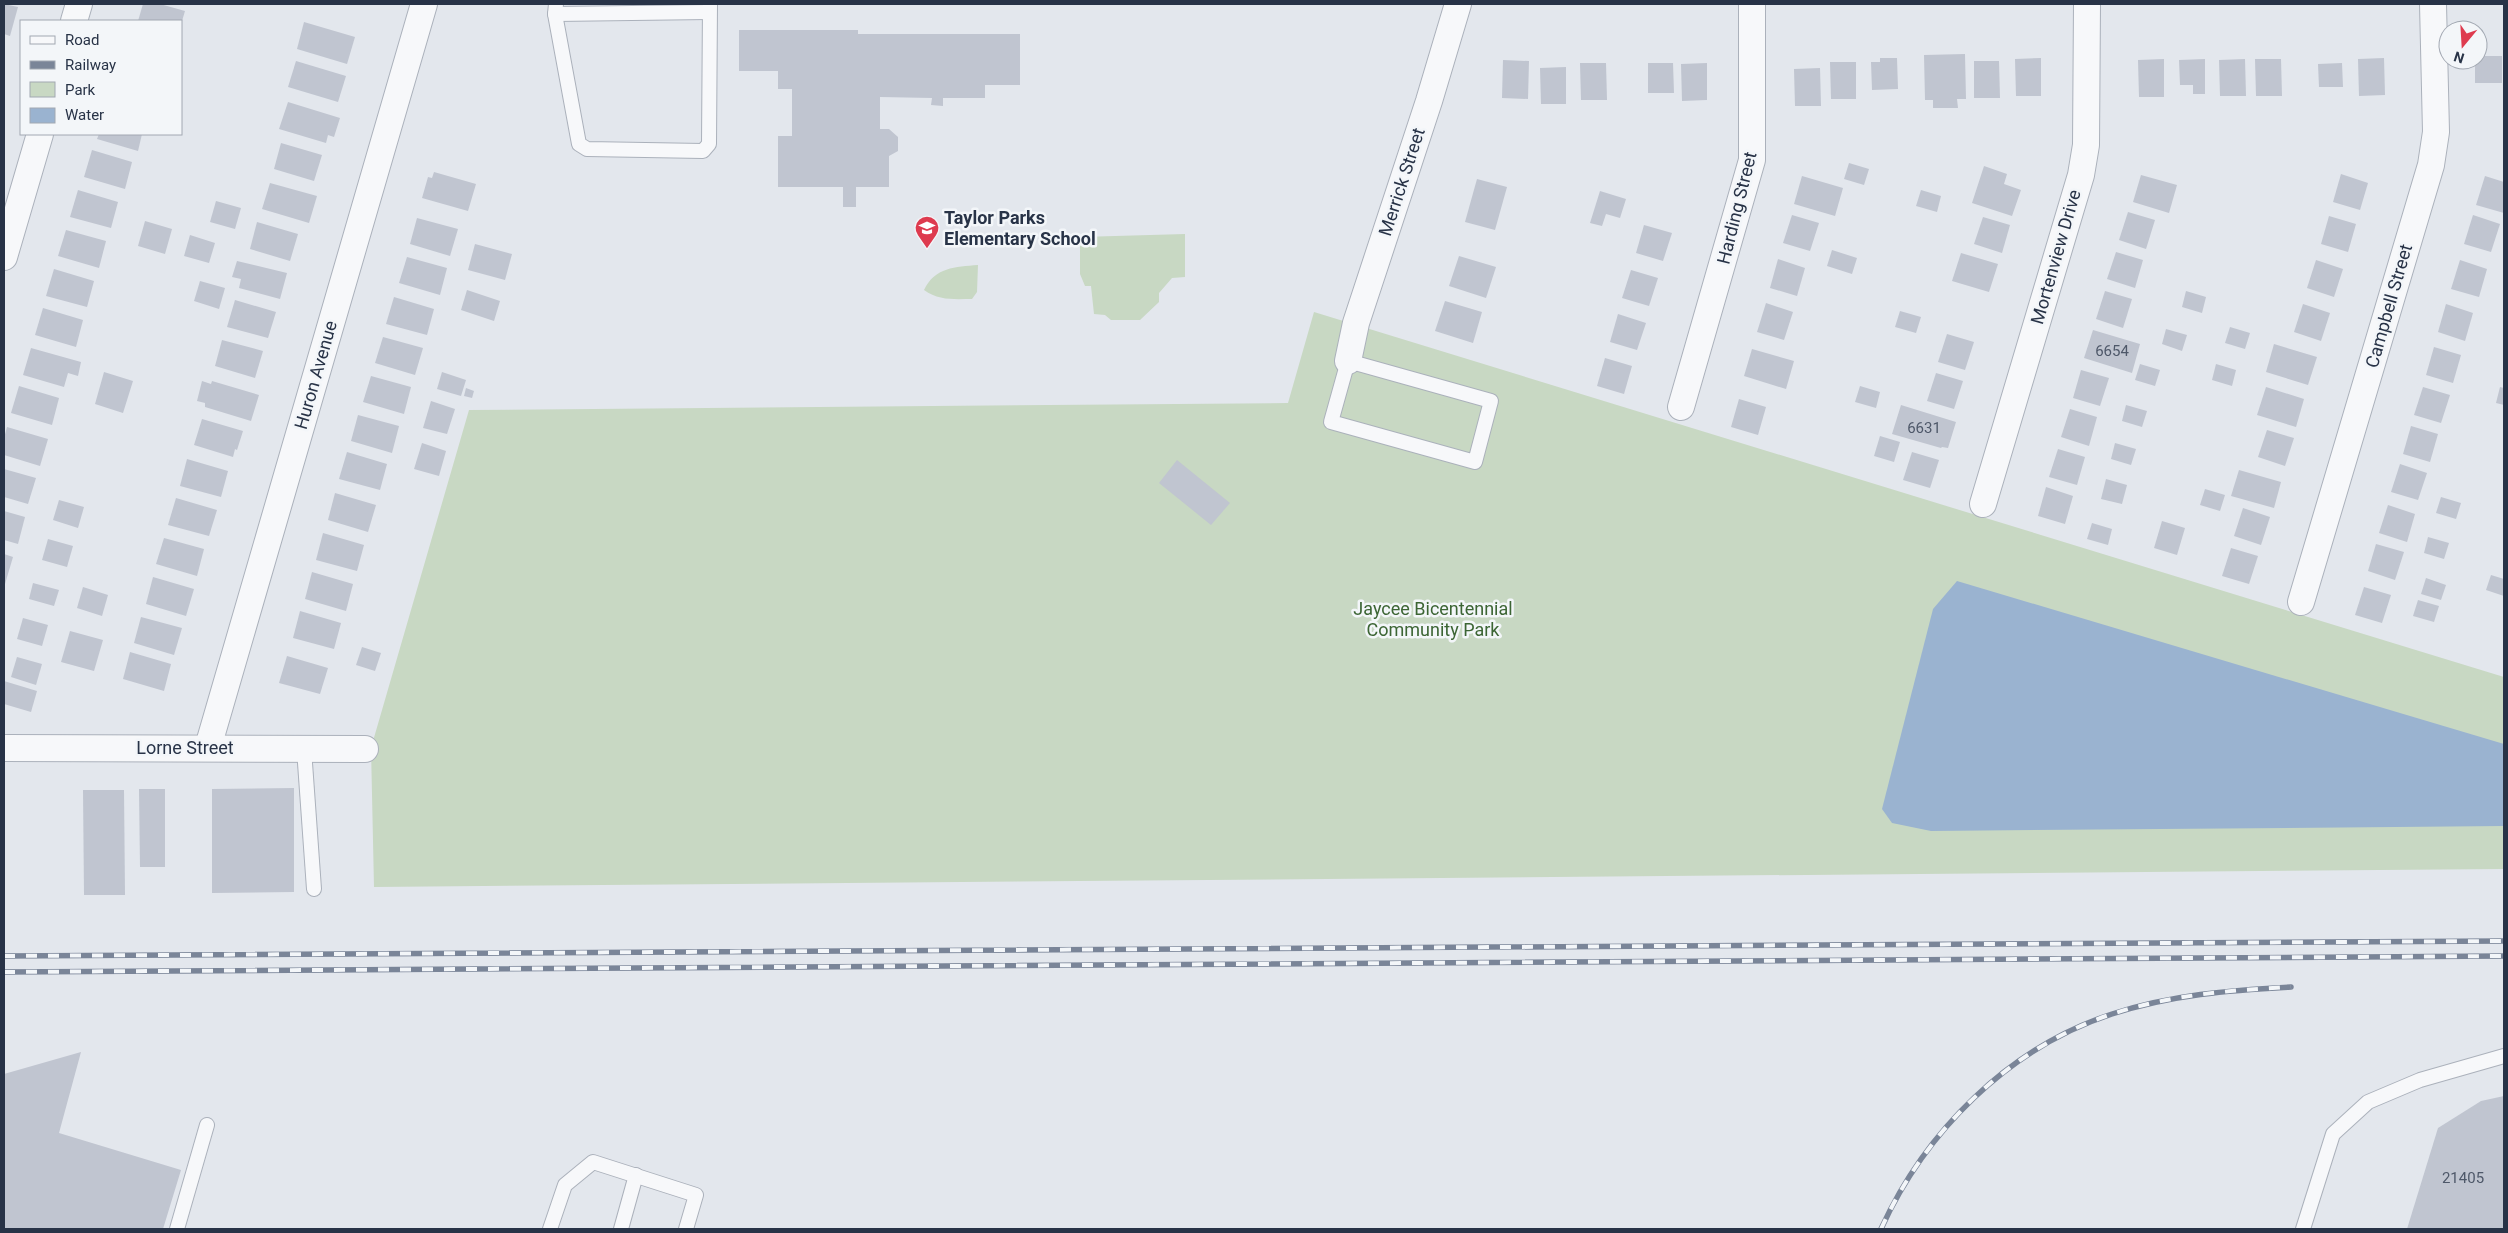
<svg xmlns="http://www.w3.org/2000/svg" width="2508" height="1233" viewBox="0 0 2508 1233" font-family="Roboto,sans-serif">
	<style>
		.green { fill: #c8d8c3 }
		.water { fill: #9ab3d0 }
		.building { fill: #c0c5d0 }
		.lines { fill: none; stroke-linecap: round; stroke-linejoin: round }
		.lane-casing { stroke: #abb1bb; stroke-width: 16 }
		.street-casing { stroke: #abb1bb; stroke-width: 28 }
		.lane { stroke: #f7f8fa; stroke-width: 14 }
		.street { stroke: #f7f8fa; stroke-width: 26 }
		.rail-casing { stroke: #7a8598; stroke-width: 5.5 }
		.rail { stroke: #f3f6f9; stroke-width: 4; stroke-dasharray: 11; stroke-linecap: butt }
		.labels { text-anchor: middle; stroke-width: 5; stroke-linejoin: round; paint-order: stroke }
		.number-label { font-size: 15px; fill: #4e5869 }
		.street-label { font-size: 18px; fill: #283347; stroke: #f3f6f9 }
		.poi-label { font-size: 18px; font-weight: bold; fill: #283347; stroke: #f3f6f9; text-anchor: start }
		.park-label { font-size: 18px; fill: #3c6534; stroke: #f3f6f9 }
	</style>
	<rect width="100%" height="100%" fill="#e3e7ed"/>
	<!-- green -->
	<g class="green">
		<polygon points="1185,234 1185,277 1172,278 1159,293 1159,302 1140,320 1111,320 1105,315 1094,314 1091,286 1085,286 1080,274 1080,237"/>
		<path d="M 978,265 L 977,292 L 972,299 C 955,299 939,301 924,290 C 935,267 955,267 978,265 Z"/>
		<polygon points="1314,312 2504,677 2504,869 374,887 371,748 469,410 1288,403"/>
	</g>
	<!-- water -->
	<polygon class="water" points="1957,581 2504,744 2504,826 1931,831 1892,823 1882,809 1933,609"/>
	<!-- building -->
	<g class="building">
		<polygon points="4,4 18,7 10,36 4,34"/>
		<polygon points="143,4 160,4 185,11 182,21 138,21"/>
		<polygon points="304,22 355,37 347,64 297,49"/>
		<polygon points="739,30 858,30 858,34 1020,34 1020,85 985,85 985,98 943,98 943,106 931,105 932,98 880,97 880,129 889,129 898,137 898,151 889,156 889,187 856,187 856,207 843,207 843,187 778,187 778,136 792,136 792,89 778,89 778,71 739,71"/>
		<polygon points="1965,54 1966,99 1957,99 1958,108 1933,108 1933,100 1925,100 1924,55"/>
		<polygon points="2478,56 2502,56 2502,83 2475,83 2475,60 2478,60"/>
		<polygon points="1880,58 1897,58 1898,89 1872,90 1871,62 1880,62"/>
		<polygon points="2041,58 2041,96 2016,96 2015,59"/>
		<polygon points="2384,58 2385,95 2359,96 2358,59"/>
		<polygon points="2164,59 2164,97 2139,97 2138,60"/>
		<polygon points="2205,59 2205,94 2193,94 2193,85 2180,85 2179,60"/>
		<polygon points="2245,59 2246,96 2220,96 2219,60"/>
		<polygon points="2255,59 2281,59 2282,96 2256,96"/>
		<polygon points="1503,60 1529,61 1528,99 1502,98"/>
		<polygon points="296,61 346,76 338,102 288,87"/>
		<polygon points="1974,61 1999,61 2000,98 1974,98"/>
		<polygon points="1830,62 1856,62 1856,99 1831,99"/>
		<polygon points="1580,63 1606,63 1607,100 1581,100"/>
		<polygon points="1648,63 1673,63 1674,93 1648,93"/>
		<polygon points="1707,63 1707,100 1682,101 1681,64"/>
		<polygon points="2342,63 2343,87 2319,87 2318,64"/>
		<polygon points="1566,67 1566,104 1541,104 1540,68"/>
		<polygon points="1820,68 1821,106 1795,106 1794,69"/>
		<polygon points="288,102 340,118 334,137 328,135 326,143 279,129"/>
		<polygon points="99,134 142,134 138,151 97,139"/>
		<polygon points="281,143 322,155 314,181 274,169"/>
		<polygon points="92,150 132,162 125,189 84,177"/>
		<polygon points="1849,163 1869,169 1864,185 1844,179"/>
		<polygon points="1984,166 2007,174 2004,184 2021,190 2012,216 1972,203"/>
		<polygon points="434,172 476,184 468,211 422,198 428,177 432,178"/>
		<polygon points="2341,174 2368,183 2360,210 2333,202"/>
		<polygon points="2141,175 2177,185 2169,213 2133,202"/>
		<polygon points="1802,176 1843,188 1835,216 1794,204"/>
		<polygon points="2485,176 2504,182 2504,213 2476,205"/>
		<polygon points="1477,179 1507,187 1495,230 1465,222"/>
		<polygon points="270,183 317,196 309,223 262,209"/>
		<polygon points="78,190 118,202 111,228 70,217"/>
		<polygon points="1921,190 1941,196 1937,212 1916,206"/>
		<polygon points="1600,191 1626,199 1620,218 1606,214 1602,226 1590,223"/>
		<polygon points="216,201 241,208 235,229 210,222"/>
		<polygon points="2128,212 2155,220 2146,249 2119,240"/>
		<polygon points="1792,215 1819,223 1810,251 1783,243"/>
		<polygon points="2473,215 2500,224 2491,252 2464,244"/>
		<polygon points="2329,216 2356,224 2348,252 2321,244"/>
		<polygon points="1983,217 2010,225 2002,253 1974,244"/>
		<polygon points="417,218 458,229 450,256 410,244"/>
		<polygon points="145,221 172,229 165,254 138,246"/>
		<polygon points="257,222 298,234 290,261 250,249"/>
		<polygon points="1644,225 1672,233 1663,261 1636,253"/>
		<polygon points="66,230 106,241 99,268 58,256"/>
		<polygon points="190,235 215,243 209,263 184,256"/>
		<polygon points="475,244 512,254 505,280 468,270"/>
		<polygon points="1832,250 1857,258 1852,274 1827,266"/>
		<polygon points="2116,252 2143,260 2135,288 2107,279"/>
		<polygon points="1961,253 1998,264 1989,292 1952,281"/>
		<polygon points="1459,256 1496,267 1486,298 1449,286"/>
		<polygon points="407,257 447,268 440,295 399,283"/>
		<polygon points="1778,259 1805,268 1797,296 1770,288"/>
		<polygon points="2316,260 2343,269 2334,297 2307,288"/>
		<polygon points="2460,260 2487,269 2479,297 2451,289"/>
		<polygon points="237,261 287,273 280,299 239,288 241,279 232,277"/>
		<polygon points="54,269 94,281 87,307 46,296"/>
		<polygon points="1631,270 1658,278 1649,306 1622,298"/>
		<polygon points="200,281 225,288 219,309 194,301"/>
		<polygon points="467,290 500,301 494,321 461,310"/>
		<polygon points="2105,291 2132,299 2123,328 2096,319"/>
		<polygon points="2186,291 2206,297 2202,313 2182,307"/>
		<polygon points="394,297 434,309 427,335 386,324"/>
		<polygon points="235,300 276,312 268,338 227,327"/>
		<polygon points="1445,301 1482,312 1473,343 1435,331"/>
		<polygon points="1766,303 1793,312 1784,340 1757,332"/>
		<polygon points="2303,304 2330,313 2321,341 2294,332"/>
		<polygon points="2446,304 2473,313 2465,341 2438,332"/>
		<polygon points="43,308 83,320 76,347 35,335"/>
		<polygon points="1900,311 1921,317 1916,333 1895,327"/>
		<polygon points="1618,314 1646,323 1637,350 1610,342"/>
		<polygon points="2230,327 2250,333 2245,349 2225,343"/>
		<polygon points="2166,329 2187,335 2182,351 2162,344"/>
		<polygon points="2093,330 2140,344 2132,373 2084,358"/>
		<polygon points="1947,334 1974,342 1965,370 1938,362"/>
		<polygon points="383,337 423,348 415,375 375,363"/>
		<polygon points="222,340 263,351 255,378 215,366"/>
		<polygon points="2274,344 2317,357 2308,385 2266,372"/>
		<polygon points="2434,347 2461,355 2453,383 2426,375"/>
		<polygon points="31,348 81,362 78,376 68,373 64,387 23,375"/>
		<polygon points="1752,349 1794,361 1786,389 1744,376"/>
		<polygon points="1605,358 1632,366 1624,394 1597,386"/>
		<polygon points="2140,364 2160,370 2155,386 2135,380"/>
		<polygon points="2216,364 2236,370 2232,386 2212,380"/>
		<polygon points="2081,370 2109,378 2100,406 2073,398"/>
		<polygon points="104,372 133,381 123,413 95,404"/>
		<polygon points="442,372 466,380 461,396 437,389"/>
		<polygon points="1936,373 1963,381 1954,409 1927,401"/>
		<polygon points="371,376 411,387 404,414 363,402"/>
		<polygon points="202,381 211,384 212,381 259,395 251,421 205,407 205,403 197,401"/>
		<polygon points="19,386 59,398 52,425 11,413"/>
		<polygon points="1860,386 1880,392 1876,408 1855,402"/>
		<polygon points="2266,387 2304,399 2296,427 2257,415"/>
		<polygon points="2423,387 2450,395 2441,423 2414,415"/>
		<polygon points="2500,387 2504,388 2504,405 2496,403"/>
		<polygon points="466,388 474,391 472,398 464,396"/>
		<polygon points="1739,399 1766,407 1758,435 1731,427"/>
		<polygon points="431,401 455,409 447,434 423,428"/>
		<polygon points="1901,405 1956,422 1948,448 1942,447 1941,448 1892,434"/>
		<polygon points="2126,405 2147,411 2142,427 2122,421"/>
		<polygon points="2070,409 2097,417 2089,446 2061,437"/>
		<polygon points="358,415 399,426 392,453 351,441"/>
		<polygon points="202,419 243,431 237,450 235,449 233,457 194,445"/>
		<polygon points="2411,426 2438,434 2430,462 2403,454"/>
		<polygon points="7,427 48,439 40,466 4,455 4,438"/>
		<polygon points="2267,430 2294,438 2285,466 2258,457"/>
		<polygon points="1880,436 1900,442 1894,462 1874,456"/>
		<polygon points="422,443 446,451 439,476 414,469"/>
		<polygon points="2115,443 2136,449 2131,465 2111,459"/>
		<polygon points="2058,449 2085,457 2077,485 2049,477"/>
		<polygon points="347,452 387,464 380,490 339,479"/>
		<polygon points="1912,452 1939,460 1930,488 1903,480"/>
		<polygon points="187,459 228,471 221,497 180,486"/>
		<polygon points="1177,460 1230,503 1211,525 1159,483"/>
		<polygon points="2400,464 2427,473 2418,500 2391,492"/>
		<polygon points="4,469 36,478 28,504 4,497"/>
		<polygon points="2239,470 2281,482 2274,508 2231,496"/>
		<polygon points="2106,479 2127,485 2122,504 2101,499"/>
		<polygon points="2046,487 2073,496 2065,524 2038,516"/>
		<polygon points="2205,489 2225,495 2220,511 2200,505"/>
		<polygon points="335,493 376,505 368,532 328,520"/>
		<polygon points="2441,497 2461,503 2456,519 2436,513"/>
		<polygon points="176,498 217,510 209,536 168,525"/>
		<polygon points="59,500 84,507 78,528 53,520"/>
		<polygon points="2388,505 2415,514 2407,542 2379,533"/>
		<polygon points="2243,508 2270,517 2261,545 2234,536"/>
		<polygon points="4,511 25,517 18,544 4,540"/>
		<polygon points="2162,521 2185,528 2177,555 2154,548"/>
		<polygon points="2092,523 2112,529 2108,545 2087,539"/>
		<polygon points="323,533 364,545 357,571 316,560"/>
		<polygon points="2428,537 2449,543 2444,559 2424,553"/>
		<polygon points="164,538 204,549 197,576 156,564"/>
		<polygon points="48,539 73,546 67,567 42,560"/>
		<polygon points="2376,544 2404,552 2395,580 2368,571"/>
		<polygon points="2231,548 2258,556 2249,584 2222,576"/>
		<polygon points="4,554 13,557 5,584 4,583"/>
		<polygon points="312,572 353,584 346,611 305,599"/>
		<polygon points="2491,575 2504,579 2504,596 2486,590"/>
		<polygon points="153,577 194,589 186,616 146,604"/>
		<polygon points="2426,578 2446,585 2441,600 2421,594"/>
		<polygon points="33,583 59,590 54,606 29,599"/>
		<polygon points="83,587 108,595 102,616 77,608"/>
		<polygon points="2364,587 2391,595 2382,623 2355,615"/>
		<polygon points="2418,600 2439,606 2434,622 2413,616"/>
		<polygon points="300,611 341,623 334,649 293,638"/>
		<polygon points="141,617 182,628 174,655 134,643"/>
		<polygon points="23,618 48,625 42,646 17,639"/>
		<polygon points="70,631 103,640 94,671 61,662"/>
		<polygon points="362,647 381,653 375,671 356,665"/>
		<polygon points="130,652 171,664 164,691 123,679"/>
		<polygon points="287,656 328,668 320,694 279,683"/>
		<polygon points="17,657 42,664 36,685 11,677"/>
		<polygon points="4,681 37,691 31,712 4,704"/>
		<polygon points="294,788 294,892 212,893 212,789"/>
		<polygon points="139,789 165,789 165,867 140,867"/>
		<polygon points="83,790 124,790 125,895 84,895"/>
		<polygon points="81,1052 59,1133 181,1170 163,1229 4,1229 4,1074"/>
		<polygon points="2504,1096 2504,1229 2407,1229 2438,1128 2481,1101"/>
	</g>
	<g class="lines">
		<defs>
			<g id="lane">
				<polyline points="556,4 555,14 579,144 587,149 703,151 709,144 710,4"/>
				<polyline points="555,14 709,12"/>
				<polygon points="1348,361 1491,401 1475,462 1331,422"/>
				<polyline points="304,749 314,889"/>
				<polyline points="177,1229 207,1125"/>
				<polyline points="550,1229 565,1185 593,1162 696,1195 686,1229"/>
				<polyline points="621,1229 636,1175"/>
				<polyline points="2303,1229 2333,1134 2368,1102 2420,1080 2504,1056"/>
			</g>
			<g id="street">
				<polyline points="74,21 79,4"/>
				<polyline points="4,257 40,134"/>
				<polyline points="1348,361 1356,323 1429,101 1458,4"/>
				<polyline points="1681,407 1752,160 1752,4"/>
				<polyline points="1983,504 2081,175 2086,145 2087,4"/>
				<polyline points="2301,602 2431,165 2436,132 2433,4"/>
				<polyline points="208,747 424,4"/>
				<polyline points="4,748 365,749"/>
			</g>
		</defs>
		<!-- lane casing -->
		<use href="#lane" class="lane-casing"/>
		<!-- street casing -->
		<use href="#street" class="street-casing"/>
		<!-- lane -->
		<use href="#lane" class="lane"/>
		<!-- street -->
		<use href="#street" class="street"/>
		<defs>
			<g id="rail">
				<polyline points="4,956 2504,941"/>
				<polyline points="4,972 2504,956"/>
				<path d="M 1881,1229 C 1925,1132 2008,1048 2112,1014 C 2170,995 2230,990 2291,987"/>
			</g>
		</defs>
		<!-- rail casing -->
		<use href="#rail" class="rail-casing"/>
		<!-- rail -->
		<use href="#rail" class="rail"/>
	</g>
	<!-- icons -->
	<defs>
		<symbol id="school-pin" viewBox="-11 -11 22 30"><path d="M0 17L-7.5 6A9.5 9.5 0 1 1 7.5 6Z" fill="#de3b4f" stroke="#f3f6f9"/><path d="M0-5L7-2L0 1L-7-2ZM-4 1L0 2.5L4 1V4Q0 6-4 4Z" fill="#fff"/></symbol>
	</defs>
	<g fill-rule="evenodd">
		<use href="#school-pin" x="913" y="214" width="28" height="38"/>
	</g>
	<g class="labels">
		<!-- number labels -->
		<g class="number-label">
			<text x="2112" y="356">6654</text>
			<text x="1924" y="433">6631</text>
			<text x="2463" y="1183">21405</text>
		</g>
		<!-- street labels -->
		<g class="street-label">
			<text transform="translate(1402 182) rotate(-72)" y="6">Merrick Street</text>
			<text transform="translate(1737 208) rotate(-76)" y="6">Harding Street</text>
			<text transform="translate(2056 257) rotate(-74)" y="6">Mortenview Drive</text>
			<text transform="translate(2389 306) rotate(-74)" y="6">Campbell Street</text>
			<text transform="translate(316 375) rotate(-74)" y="6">Huron Avenue</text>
			<text x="185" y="754">Lorne Street</text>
		</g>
		<!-- poi labels -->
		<g class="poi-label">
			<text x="944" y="224">Taylor Parks<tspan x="944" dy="21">Elementary School</tspan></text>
		</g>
		<!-- park labels -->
		<g class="park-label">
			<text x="1433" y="615">Jaycee Bicentennial<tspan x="1433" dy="21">Community Park</tspan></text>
		</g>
	</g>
	<!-- border -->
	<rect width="2508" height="1233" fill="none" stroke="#283347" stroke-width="10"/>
	<!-- legend -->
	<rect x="20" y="20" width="162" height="115" fill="#f3f6f9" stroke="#a2a8b2"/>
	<rect x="30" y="36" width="25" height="8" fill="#f7f8fa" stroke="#a2a8b2"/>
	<text x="65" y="45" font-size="15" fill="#283347">Road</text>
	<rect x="30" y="61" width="25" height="8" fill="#7a8598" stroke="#a2a8b2"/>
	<text x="65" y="70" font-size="15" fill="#283347">Railway</text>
	<rect x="30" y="82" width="25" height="15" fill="#c8d8c3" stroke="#a2a8b2"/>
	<text x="65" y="95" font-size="15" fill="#283347">Park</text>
	<rect x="30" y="108" width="25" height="15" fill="#9ab3d0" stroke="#a2a8b2"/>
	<text x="65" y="120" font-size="15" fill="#283347">Water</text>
	<!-- north arrow -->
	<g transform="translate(2463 45) rotate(198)"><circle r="24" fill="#f3f6f9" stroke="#a2a8b2"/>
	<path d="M0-4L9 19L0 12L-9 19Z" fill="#de3b4f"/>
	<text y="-8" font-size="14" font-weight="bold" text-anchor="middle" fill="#283347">N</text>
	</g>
</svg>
